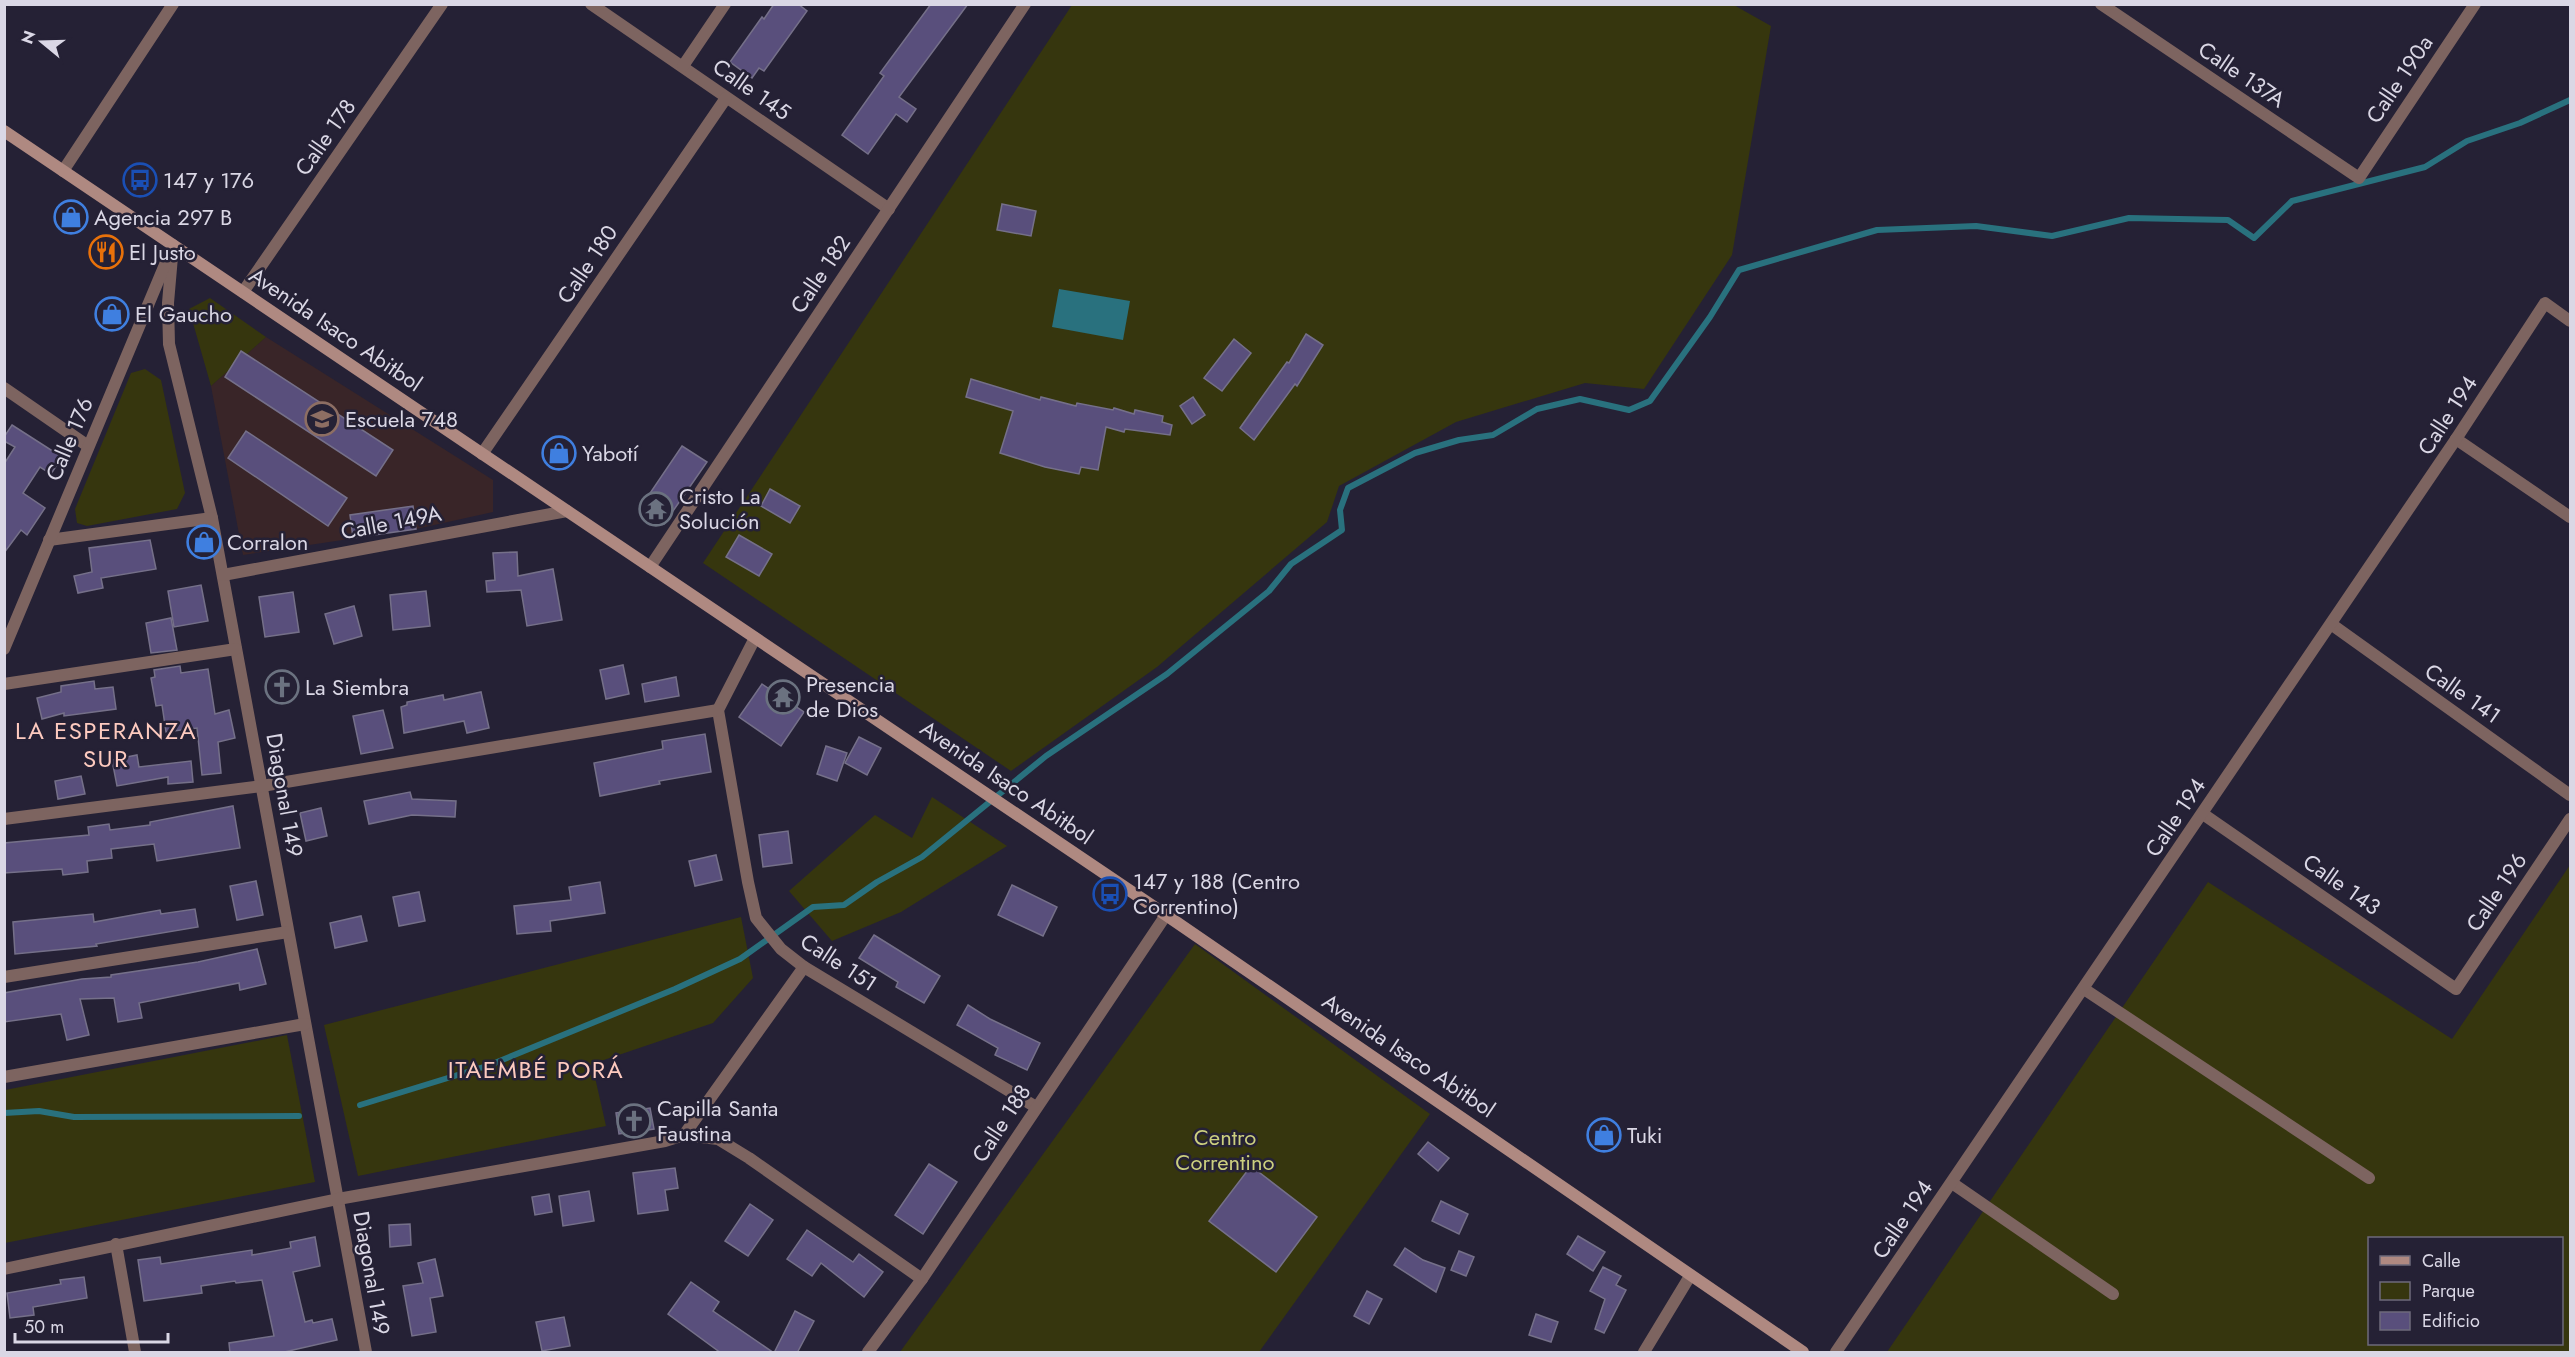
<svg xmlns="http://www.w3.org/2000/svg" width="2575" height="1357" viewBox="0 0 2575 1357" font-family="Jost,sans-serif">
	<style>
		.education { fill: #392528 }
		.green { fill: #36360e; fill-rule: evenodd }
		.water { fill: #29717e }
		.lines { fill: none; stroke-linecap: round; stroke-linejoin: round }
		.stream { stroke: #29717e; stroke-width: 6 }
		.building { fill: #594f7c; stroke: #757089; stroke-width: 1.5 }
		.street { stroke: #7d6460; stroke-width: 12 }
		.secondary { stroke: #af8981; stroke-width: 12 }
		.labels { text-anchor: middle; stroke-width: 5; stroke-linejoin: round; paint-order: stroke }
		.street-label { font-size: 22px; fill: #dad7e5; stroke: #252135 }
		.poi-label { font-size: 22px; fill: #dad7e5; stroke: #252135; text-anchor: start }
		.park-label { font-size: 22px; fill: #cccf7f; stroke: #252135 }
		.neighbourhood-label { font-size: 24px; letter-spacing: 1.5px; fill: #fdcabf; stroke: #252135 }
	</style>
	<rect width="100%" height="100%" fill="#252135"/>
	<!-- education -->
	<polygon class="education" points="266,337 493,480 493,512 416,529 243,555 211,386"/>
	<!-- green -->
	<g class="green">
		<polygon points="1732,4 1771,26 1732,255 1644,389 1585,383 1456,422 1339,486 1327,522 1157,667 1011,771 703,563 1072,5"/>
		<polygon points="210,298 266,337 211,386 189,309"/>
		<polygon points="145,369 161,380 185,493 177,509 87,526 77,523 75,509 131,373"/>
		<polygon points="932,797 1007,846 901,912 832,941 789,891 875,815 912,838"/>
		<path d="M 2570,865 L 2570,1352 L 1887,1352 L 2208,882 L 2452,1039 ZM 2370,1238 L 2562,1238 L 2562,1344 L 2370,1344 Z"/>
		<polygon points="741,917 753,978 713,1023 592,1064 606,1126 358,1176 324,1025"/>
		<polygon points="1195,944 1430,1114 1259,1352 900,1352"/>
		<polygon points="287,1035 315,1182 5,1243 5,1090"/>
	</g>
	<!-- water -->
	<polygon class="water" points="1059,289 1130,301 1123,340 1052,327"/>
	<g class="lines">
		<!-- stream -->
		<g class="stream">
			<polyline points="360,1105 490,1065 675,989 740,959 813,907 844,905 877,882 922,857 1046,756 1167,674 1269,591 1291,564 1342,530 1340,510 1348,488 1415,453 1459,440 1493,435 1537,409 1580,399 1629,410 1650,401 1710,317 1739,270 1877,230 1976,226 2052,236 2129,218 2228,220 2254,238 2292,201 2425,167 2467,141 2520,123 2570,100"/>
			<polyline points="4,1113 39,1111 74,1117 299,1116"/>
		</g>
	</g>
	<!-- building -->
	<g class="building">
		<polygon points="774,4 798,4 807,11 764,71 759,68 752,78 730,62 762,17 764,19"/>
		<polygon points="931,4 968,4 899,97 916,109 907,122 896,114 868,154 842,135 884,76 880,73"/>
		<polygon points="1002,204 1036,211 1031,236 997,230"/>
		<polygon points="1306,334 1323,345 1297,386 1295,384 1254,440 1240,428 1287,362 1289,363"/>
		<polygon points="1234,339 1251,353 1222,391 1204,378"/>
		<polygon points="241,351 393,450 376,476 225,377"/>
		<polygon points="971,379 1040,400 1041,397 1076,406 1077,403 1113,410 1114,408 1134,414 1135,410 1163,416 1162,422 1172,425 1170,435 1125,429 1124,432 1106,427 1098,470 1081,467 1079,474 1045,467 1000,453 1013,411 966,397"/>
		<polygon points="1193,397 1205,415 1192,424 1180,406"/>
		<polygon points="12,425 62,457 51,474 40,467 23,493 45,508 27,535 21,530 4,553 4,464 15,447 4,441 4,437"/>
		<polygon points="246,431 347,498 328,526 228,458"/>
		<polygon points="682,446 707,462 664,524 640,508"/>
		<polygon points="770,489 800,506 790,523 761,506"/>
		<polygon points="413,506 416,529 353,538 350,515"/>
		<polygon points="739,535 772,554 759,576 726,557"/>
		<polygon points="150,540 156,569 101,578 103,588 78,593 74,576 92,572 89,548"/>
		<polygon points="517,552 518,576 553,569 562,620 527,626 521,590 487,592 486,581 495,580 493,553"/>
		<polygon points="201,585 208,621 174,627 168,591"/>
		<polygon points="426,591 430,626 393,630 390,595"/>
		<polygon points="293,592 299,632 265,637 259,597"/>
		<polygon points="354,606 362,636 334,644 325,614"/>
		<polygon points="171,618 177,650 151,653 146,623"/>
		<polygon points="623,665 629,694 606,699 600,670"/>
		<polygon points="180,666 181,673 208,669 215,714 229,710 235,738 218,742 221,773 202,775 197,728 166,732 162,705 156,706 151,678 155,677 154,670"/>
		<polygon points="676,677 679,696 645,702 642,684"/>
		<polygon points="94,681 95,689 113,687 116,709 64,716 64,713 42,719 37,698 61,692 61,686"/>
		<polygon points="762,684 804,712 781,746 739,717"/>
		<polygon points="481,692 489,728 467,733 464,721 404,733 401,707 407,705 407,702 443,695 444,700"/>
		<polygon points="383,710 393,748 361,754 353,716"/>
		<polygon points="705,734 711,772 659,781 660,784 600,796 594,763 663,749 662,741"/>
		<polygon points="859,737 881,748 867,775 845,763"/>
		<polygon points="826,746 847,753 837,781 817,774"/>
		<polygon points="137,755 139,767 191,761 193,782 168,784 168,777 117,786 112,760"/>
		<polygon points="81,776 85,794 58,799 55,781"/>
		<polygon points="410,792 412,799 456,801 455,817 412,815 369,824 364,801"/>
		<polygon points="233,806 240,848 157,861 154,844 111,849 112,858 87,861 88,872 63,875 62,869 4,873 4,843 89,835 88,827 109,824 110,830 150,825 150,822"/>
		<polygon points="321,808 327,836 306,841 300,813"/>
		<polygon points="788,831 792,863 763,867 759,835"/>
		<polygon points="716,855 722,880 695,886 689,861"/>
		<polygon points="256,881 263,915 237,920 230,886"/>
		<polygon points="600,882 605,913 550,921 551,931 517,934 514,906 571,900 569,887"/>
		<polygon points="1012,885 1057,907 1043,936 998,915"/>
		<polygon points="419,892 425,921 399,926 393,897"/>
		<polygon points="195,909 198,927 96,944 97,946 15,954 13,922 93,914 94,922 160,910 161,914"/>
		<polygon points="361,916 367,941 335,948 330,923"/>
		<polygon points="874,935 940,976 924,1003 896,987 898,982 859,958"/>
		<polygon points="257,949 266,984 240,990 239,983 139,1003 142,1018 118,1022 114,998 80,999 89,1035 67,1040 61,1014 4,1022 4,993 82,979 111,977 111,975 198,962"/>
		<polygon points="968,1005 990,1019 1040,1043 1027,1070 995,1055 998,1048 957,1025"/>
		<polygon points="650,1108 654,1129 619,1134 616,1113"/>
		<polygon points="1428,1142 1449,1158 1438,1171 1418,1154"/>
		<polygon points="929,1164 957,1182 923,1234 895,1215"/>
		<polygon points="1251,1166 1317,1217 1276,1272 1209,1221"/>
		<polygon points="675,1168 678,1188 665,1190 668,1210 638,1214 633,1173"/>
		<polygon points="589,1191 594,1221 563,1226 559,1196"/>
		<polygon points="549,1194 552,1212 535,1215 532,1197"/>
		<polygon points="1441,1201 1468,1214 1459,1234 1432,1221"/>
		<polygon points="750,1204 773,1220 748,1256 725,1241"/>
		<polygon points="410,1224 411,1245 390,1247 389,1225"/>
		<polygon points="807,1230 853,1262 859,1254 883,1272 864,1297 821,1263 812,1276 787,1259"/>
		<polygon points="1578,1236 1605,1252 1593,1271 1567,1254"/>
		<polygon points="315,1237 320,1266 293,1272 305,1322 312,1320 313,1323 332,1319 337,1340 280,1353 230,1353 229,1343 274,1336 262,1280 236,1283 235,1281 201,1286 202,1293 144,1301 138,1260 160,1257 161,1264 252,1250 252,1255 291,1248 290,1242"/>
		<polygon points="1405,1248 1423,1260 1445,1268 1436,1292 1394,1265"/>
		<polygon points="1459,1251 1474,1257 1466,1276 1451,1270"/>
		<polygon points="435,1259 443,1296 430,1298 436,1332 412,1336 403,1286 423,1283 418,1263"/>
		<polygon points="1603,1267 1621,1276 1616,1285 1626,1290 1604,1333 1595,1329 1605,1299 1590,1291"/>
		<polygon points="84,1277 87,1298 33,1307 34,1315 10,1318 7,1293 61,1284 60,1280"/>
		<polygon points="691,1282 719,1302 713,1311 774,1353 721,1353 668,1314"/>
		<polygon points="1367,1291 1382,1299 1369,1324 1354,1316"/>
		<polygon points="795,1311 814,1321 797,1353 774,1353"/>
		<polygon points="1536,1314 1558,1322 1551,1342 1529,1335"/>
		<polygon points="564,1317 570,1346 542,1351 536,1322"/>
	</g>
	<g class="lines">
		<!-- street -->
		<g class="street">
			<polyline points="591,4 889,209"/>
			<polyline points="2101,4 2359,178 2475,4"/>
			<polyline points="683,66 725,4"/>
			<polyline points="63,171 173,4"/>
			<polyline points="173,245 168,303 169,344 212,518 366,1352"/>
			<polyline points="243,292 442,4"/>
			<polyline points="4,388 88,446"/>
			<polyline points="2456,439 2570,517"/>
			<polyline points="482,454 726,98"/>
			<polyline points="49,540 212,518"/>
			<polyline points="650,567 1025,4"/>
			<polyline points="223,575 567,511"/>
			<polyline points="2331,624 2570,795"/>
			<polyline points="755,638 718,710 748,882 756,918 781,949 804,967 1036,1107"/>
			<polyline points="4,649 169,255"/>
			<polyline points="4,684 236,649"/>
			<polyline points="2203,814 2456,989 2570,819"/>
			<polyline points="4,819 262,786 718,710"/>
			<polyline points="4,977 288,932"/>
			<polyline points="2084,989 2369,1178"/>
			<polyline points="4,1077 305,1024"/>
			<polyline points="684,1135 804,967"/>
			<polyline points="1952,1183 2113,1294"/>
			<polyline points="116,1244 135,1352"/>
			<polyline points="4,1269 338,1199 665,1141 684,1135 718,1139 749,1158 922,1279"/>
			<polyline points="868,1352 922,1279 1166,915"/>
			<polyline points="1644,1352 1690,1276"/>
			<polyline points="1836,1352 2456,439 2545,303 2570,321"/>
		</g>
		<!-- secondary -->
		<polyline class="secondary" points="4,131 1166,915 1803,1352"/>
	</g>
	<!-- icons -->
	<defs>
		<symbol id="bus-ring" viewBox="-11 -11 22 22"><circle r="9.5" fill="#252135" stroke="#1a4fb4" stroke-width="1.5"/><path d="M-5-6H5V4H4V6H2V4H-2V6H-4V4H-5ZM-3.5-4V0h7V-4ZM-3.5 1.2v1.5H-2V1.2ZM2 1.2v1.5H3.5V1.2Z" fill="#1a4fb4"/></symbol>
		<symbol id="shop-ring" viewBox="-11 -11 22 22"><circle r="9.5" fill="#252135" stroke="#3f7fe0" stroke-width="1.5"/><path d="M-5-2.5h2.3a2.7 3.5 0 0 1 5.4 0H5L5.5 6h-11ZM-1.5-2.5h3a1.5 2.3 0 0 0-3 0Z" fill="#3f7fe0"/></symbol>
		<symbol id="restaurant-ring" viewBox="-11 -11 22 22"><circle r="9.5" fill="#252135" stroke="#e8710a" stroke-width="1.5"/><path d="M-5-6h1v4h1v-4h1v4h1v-4h1v5L-1.5 .5V6h-2V.5L-5-1ZM5-6V6H3V1.5H1.5Q1.5-4 5-6Z" fill="#e8710a"/></symbol>
		<symbol id="school-ring" viewBox="-11 -11 22 22"><circle r="9.5" fill="#252135" stroke="#8d6e63" stroke-width="1.5"/><path d="M0-5L7-2L0 1L-7-2ZM-4 1L0 2.5L4 1V4Q0 6-4 4Z" fill="#8d6e63"/></symbol>
		<symbol id="temple-ring" viewBox="-11 -11 22 22"><circle r="9.5" fill="#252135" stroke="#6b7280" stroke-width="1.5"/><path d="M0-6L5-2H3V0L6.5 2.5H4V6H1.5V3h-3V6H-4V2.5H-6.5L-3 0V-2H-5Z" fill="#6b7280"/></symbol>
		<symbol id="church-ring" viewBox="-11 -11 22 22"><circle r="9.5" fill="#252135" stroke="#6b7280" stroke-width="1.5"/><path d="M-1.2-6h2.4v3.5h3.3v2.4h-3.3V6h-2.4V-.1h-3.3v-2.4h3.3Z" fill="#6b7280"/></symbol>
	</defs>
	<g fill-rule="evenodd">
		<use href="#bus-ring" x="121" y="161" width="38" height="38"/>
		<use href="#shop-ring" x="52" y="198" width="38" height="38"/>
		<use href="#restaurant-ring" x="87" y="233" width="38" height="38"/>
		<use href="#shop-ring" x="93" y="295" width="38" height="38"/>
		<use href="#school-ring" x="303" y="400" width="38" height="38"/>
		<use href="#shop-ring" x="540" y="434" width="38" height="38"/>
		<use href="#temple-ring" x="637" y="490" width="38" height="38"/>
		<use href="#shop-ring" x="185" y="523" width="38" height="38"/>
		<use href="#church-ring" x="263" y="668" width="38" height="38"/>
		<use href="#temple-ring" x="764" y="678" width="38" height="38"/>
		<use href="#bus-ring" x="1091" y="875" width="38" height="38"/>
		<use href="#church-ring" x="615" y="1102" width="38" height="38"/>
		<use href="#shop-ring" x="1585" y="1116" width="38" height="38"/>
	</g>
	<g class="labels">
		<!-- street labels -->
		<g class="street-label">
			<text transform="translate(2242 74) rotate(34)" y="8">Calle 137A</text>
			<text transform="translate(2399 79) rotate(-56)" y="8">Calle 190a</text>
			<text transform="translate(752 89) rotate(35)" y="8">Calle 145</text>
			<text transform="translate(325 137) rotate(-55)" y="8">Calle 178</text>
			<text transform="translate(587 264) rotate(-56)" y="8">Calle 180</text>
			<text transform="translate(820 274) rotate(-56)" y="8">Calle 182</text>
			<text transform="translate(336 329) rotate(34)" y="8">Avenida Isaco Abitbol</text>
			<text transform="translate(2447 415) rotate(-57)" y="8">Calle 194</text>
			<text transform="translate(69 439) rotate(-67)" y="8">Calle 176</text>
			<text transform="translate(391 522) rotate(-11)" y="8">Calle 149A</text>
			<text transform="translate(2463 693) rotate(35)" y="8">Calle 141</text>
			<text transform="translate(1007 782) rotate(34)" y="8">Avenida Isaco Abitbol</text>
			<text transform="translate(285 795) rotate(80)" y="8">Diagonal 149</text>
			<text transform="translate(2175 817) rotate(-56)" y="8">Calle 194</text>
			<text transform="translate(2342 884) rotate(35)" y="8">Calle 143</text>
			<text transform="translate(2496 892) rotate(-56)" y="8">Calle 196</text>
			<text transform="translate(839 962) rotate(33)" y="8">Calle 151</text>
			<text transform="translate(1409 1055) rotate(34)" y="8">Avenida Isaco Abitbol</text>
			<text transform="translate(1001 1123) rotate(-57)" y="8">Calle 188</text>
			<text transform="translate(1902 1219) rotate(-56)" y="8">Calle 194</text>
			<text transform="translate(372 1273) rotate(80)" y="8">Diagonal 149</text>
		</g>
		<!-- poi labels -->
		<g class="poi-label">
			<text x="163" y="188">147 y 176</text>
			<text x="94" y="225">Agencia 297 B</text>
			<text x="129" y="260">El Justo</text>
			<text x="135" y="322">El Gaucho</text>
			<text x="345" y="427">Escuela 748</text>
			<text x="582" y="461">Yabotí</text>
			<text x="679" y="504">Cristo La<tspan x="679" dy="25">Solución</tspan></text>
			<text x="227" y="550">Corralon</text>
			<text x="806" y="692">Presencia<tspan x="806" dy="25">de Dios</tspan></text>
			<text x="305" y="695">La Siembra</text>
			<text x="1133" y="889">147 y 188 (Centro<tspan x="1133" dy="25">Correntino)</tspan></text>
			<text x="657" y="1116">Capilla Santa<tspan x="657" dy="25">Faustina</tspan></text>
			<text x="1627" y="1143">Tuki</text>
		</g>
		<!-- park labels -->
		<g class="park-label">
			<text x="1225" y="1145">Centro<tspan x="1225" dy="25">Correntino</tspan></text>
		</g>
		<!-- neighbourhood labels -->
		<g class="neighbourhood-label">
			<text x="106" y="739">LA ESPERANZA<tspan x="106" dy="28">SUR</tspan></text>
			<text x="536" y="1078">ITAEMBÉ PORÁ</text>
		</g>
	</g>
	<!-- border -->
	<rect width="2575" height="1357" fill="none" stroke="#dad7e5" stroke-width="12"/>
	<!-- legend -->
	<rect x="2368" y="1237" width="195" height="108" fill="#252135" stroke="#6d6a7b" stroke-width="1.5"/>
	<rect x="2380" y="1256" width="30" height="9" fill="#af8981" stroke="#6d6a7b" stroke-width="1.5"/>
	<text x="2422" y="1267" font-size="18" fill="#dad7e5">Calle</text>
	<rect x="2380" y="1282" width="30" height="18" fill="#36360e" stroke="#6d6a7b" stroke-width="1.5"/>
	<text x="2422" y="1297" font-size="18" fill="#dad7e5">Parque</text>
	<rect x="2380" y="1312" width="30" height="18" fill="#594f7c" stroke="#6d6a7b" stroke-width="1.5"/>
	<text x="2422" y="1327" font-size="18" fill="#dad7e5">Edificio</text>
	<!-- north arrow -->
	<g transform="translate(42 42) rotate(289)" stroke="#252135" stroke-width="4.5" paint-order="stroke">
	<path d="M0-4.5L10 22L0 15L-10 22Z" fill="#dad7e5"/>
	<text y="-9" font-size="16" font-weight="bold" text-anchor="middle" fill="#dad7e5">N</text>
	</g>
	<!-- scale -->
	<path d="M15 1333v9h153v-9" fill="none" stroke="#dad7e5" stroke-width="3"/>
	<text x="24" y="1333" font-size="18" fill="#dad7e5" stroke="#252135" stroke-width="4.5" paint-order="stroke">50 m</text>
</svg>
